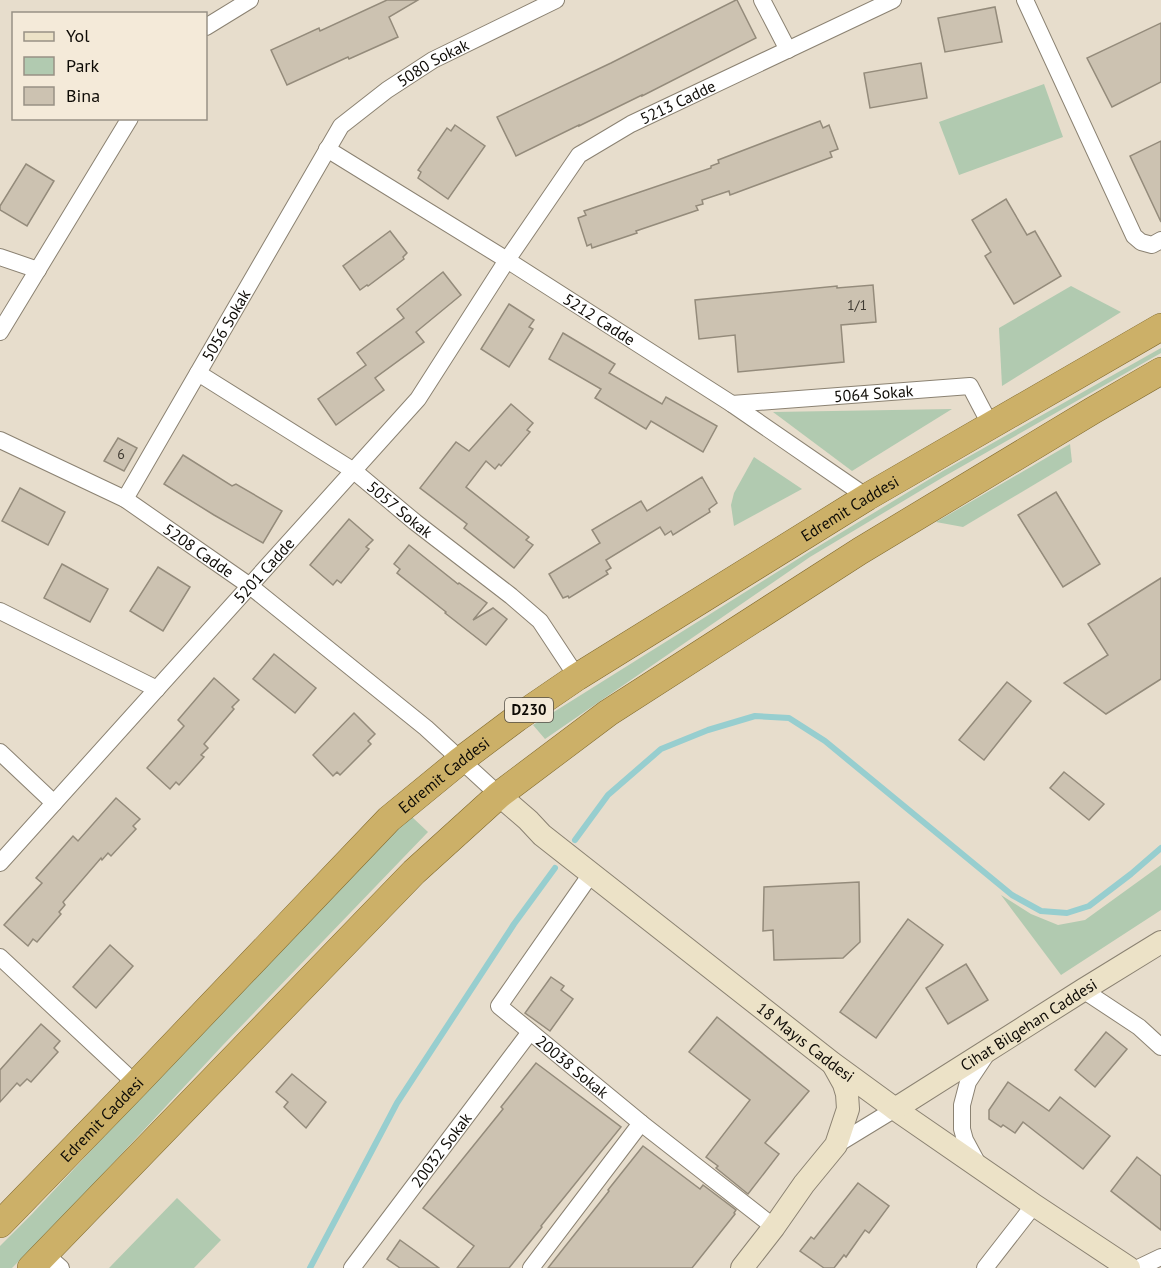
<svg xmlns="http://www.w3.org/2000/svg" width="1161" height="1268" viewBox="0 0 1161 1268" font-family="'PT Sans',sans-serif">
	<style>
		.green { fill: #b1cab0 }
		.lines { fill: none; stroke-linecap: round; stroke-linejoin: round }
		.stream { stroke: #97cecf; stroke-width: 6 }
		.building { fill: #ccc2b1; stroke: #948b7b; stroke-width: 1.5 }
		.minor-casing { stroke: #8b8272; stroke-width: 18 }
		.secondary-casing { stroke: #8b8272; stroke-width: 24 }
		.trunk-casing { stroke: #816a2e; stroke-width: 28 }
		.minor { stroke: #fff; stroke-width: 16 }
		.secondary { stroke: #ece2c7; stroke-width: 22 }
		.trunk { stroke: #ccb068; stroke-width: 27 }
		.labels { text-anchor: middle; stroke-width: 6; stroke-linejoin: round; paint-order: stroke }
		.number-label { font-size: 14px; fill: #3e3931 }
		.shield { fill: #f4ead9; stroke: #534e45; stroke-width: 1.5 }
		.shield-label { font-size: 15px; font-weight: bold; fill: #0e0b06 }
		.street-label { font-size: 16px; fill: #0e0b06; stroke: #f4ead9 }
	</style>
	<rect width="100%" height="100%" fill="#e7ddcc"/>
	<!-- green -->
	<g class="green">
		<polygon points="1044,84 1063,137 959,175 939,122"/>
		<polygon points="1071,286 1121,312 1002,386 999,328"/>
		<polygon points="1161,348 1161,353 945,476 810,557 545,739 533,725 809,552 943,471"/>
		<polygon points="952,409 852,471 773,412"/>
		<polygon points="1070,444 1072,462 963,527 936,522"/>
		<polygon points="754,457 802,489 734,526 731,505 734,493"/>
		<polygon points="411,816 428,832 223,1045 60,1220 12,1268 0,1268 0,1246 32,1214 208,1025"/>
		<polygon points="1161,865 1161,910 1061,975 1001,895 1031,914 1058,925 1085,920"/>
		<polygon points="177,1198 221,1240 194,1268 109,1268"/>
	</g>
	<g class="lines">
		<!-- stream -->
		<g class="stream">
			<polyline points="575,840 608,795 661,749 708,730 755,716 789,718 825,741 1012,895 1041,911 1067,913 1089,906 1131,874 1161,848"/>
			<polyline points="310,1268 397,1103 514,924 555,868"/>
		</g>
	</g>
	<!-- building -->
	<g class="building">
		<polygon points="387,0 418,0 389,17 398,37 349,59 348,57 287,85 271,50 319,28 320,31"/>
		<polygon points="736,0 737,0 756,38 642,96 642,95 579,126 579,125 516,156 497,117 611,63"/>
		<polygon points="995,7 1002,42 945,52 938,18"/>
		<polygon points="1161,23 1161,82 1112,107 1087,58"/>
		<polygon points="921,63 927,98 870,108 864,73"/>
		<polygon points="820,121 823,128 829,125 838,149 830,152 832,157 730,195 729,191 702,200 703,204 696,206 698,210 636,231 637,233 592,248 591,244 587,246 578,218 586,215 584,211 711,168 711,166 719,163 718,160"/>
		<polygon points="455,125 485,146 448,199 418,178 421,172 418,170 447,128 451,131"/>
		<polygon points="1161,141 1161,222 1130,156"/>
		<polygon points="26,164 54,181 27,226 0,210 0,206"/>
		<polygon points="1006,199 1027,235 1035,231 1061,276 1014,304 985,256 991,252 972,220"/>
		<polygon points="390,231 407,253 403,257 404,259 368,286 367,285 360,290 343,266"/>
		<polygon points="443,272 461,295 416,332 424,342 375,378 384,390 336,425 318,399 366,365 357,353 404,318 397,309"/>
		<polygon points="873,285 876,322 841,325 844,362 738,372 735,335 699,339 695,300 837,286 837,288"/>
		<polygon points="509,304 534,320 529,327 533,329 509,367 481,349"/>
		<polygon points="563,333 615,364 609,373 662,404 666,397 717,426 703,452 651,421 646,429 595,398 601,389 549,359"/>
		<polygon points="511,404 533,423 527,430 530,432 501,466 499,464 495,469 486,461 466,487 529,537 526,540 533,545 514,568 464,528 467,524 420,488 456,442 469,451"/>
		<polygon points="118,438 137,448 124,471 104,461"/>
		<polygon points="183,455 232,486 236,484 282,511 263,543 214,515 164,484"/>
		<polygon points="702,477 717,503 709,509 710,512 673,535 671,531 665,535 660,527 606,560 611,568 606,571 608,574 569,598 568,596 563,598 549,574 600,543 592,530 641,501 647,511"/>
		<polygon points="20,488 65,512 48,545 2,521"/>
		<polygon points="1056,492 1100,564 1063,587 1018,515"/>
		<polygon points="349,519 373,540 366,547 369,549 341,583 337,580 333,585 310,565"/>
		<polygon points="409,545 458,584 459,583 487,603 473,620 493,608 507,619 486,645 445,613 446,612 397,573 400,569 394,564"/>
		<polygon points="62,564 108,589 90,622 44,598"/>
		<polygon points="158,567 190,587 163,631 130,611"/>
		<polygon points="1161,578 1161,679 1106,714 1064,683 1108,655 1088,624"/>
		<polygon points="274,654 316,688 295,713 253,679"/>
		<polygon points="214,678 239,700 232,707 234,709 204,744 208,748 201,755 204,757 179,785 176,782 170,789 147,768 184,726 178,720"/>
		<polygon points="1007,682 1031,701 984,760 959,740"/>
		<polygon points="354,713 375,734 368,741 371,744 340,775 337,772 333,776 313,755"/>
		<polygon points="1064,772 1104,804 1089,820 1050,788"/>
		<polygon points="116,798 140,819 133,826 136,829 111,856 108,853 102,860 101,858 63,902 65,905 59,912 61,914 37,942 33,939 28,946 4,925 42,883 36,878 73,836 78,841"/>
		<polygon points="859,882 860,942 843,958 774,960 773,930 763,931 764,887"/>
		<polygon points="908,919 943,945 876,1038 840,1012"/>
		<polygon points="110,945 133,966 96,1008 73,987"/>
		<polygon points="966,964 988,1000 948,1024 926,988"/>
		<polygon points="551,977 564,986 561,990 573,999 550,1031 525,1013"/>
		<polygon points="717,1017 809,1091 765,1143 779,1154 748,1194 716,1168 718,1166 706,1157 750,1100 689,1052"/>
		<polygon points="41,1024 60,1041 54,1048 58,1052 31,1082 27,1079 20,1086 17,1083 0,1102 0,1070"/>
		<polygon points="1106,1032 1127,1049 1095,1087 1075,1070"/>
		<polygon points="536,1063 621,1127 541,1226 542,1227 509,1268 457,1268 474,1246 423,1208 503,1109 501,1107"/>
		<polygon points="292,1074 326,1102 306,1128 284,1107 288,1102 276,1092"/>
		<polygon points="1008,1082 1049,1111 1060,1097 1110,1136 1083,1169 1023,1122 1015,1133 1003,1125 1001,1127 989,1119 989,1110"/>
		<polygon points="643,1146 700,1189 703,1185 736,1210 734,1213 735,1214 692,1268 548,1268 609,1191 608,1190"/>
		<polygon points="1137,1157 1161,1176 1161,1230 1111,1191"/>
		<polygon points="858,1183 889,1206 869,1233 865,1230 846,1257 844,1255 834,1268 824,1268 800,1251 811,1237 814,1239"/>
		<polygon points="400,1240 439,1268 400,1268 387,1259"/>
	</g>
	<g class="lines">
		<defs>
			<g id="minor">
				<polyline points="762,0 788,50"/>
				<polyline points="1025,0 1134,236 1141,242 1152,245 1161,240"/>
				<polyline points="206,27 250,0"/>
				<path id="s1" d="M 327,149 L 507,260 L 732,404 L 867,497"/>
				<polyline points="0,257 38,270"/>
				<polyline points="0,332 130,118"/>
				<path id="s2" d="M 198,373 L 354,471 L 415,522 L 511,596 L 540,621 L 577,677"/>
				<path id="s3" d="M 732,404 L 970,386 L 991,426"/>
				<path id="s4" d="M 0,440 L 125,499 L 250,586 L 426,728 L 499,795"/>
				<path id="s5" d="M 125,499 L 341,126 L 387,90 L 433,60 L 556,0"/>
				<polyline points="0,611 157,689"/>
				<polyline points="0,752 54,803"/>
				<path id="s6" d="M 0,863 L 418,399 L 507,260 L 579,155 L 631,124 L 893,0"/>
				<path id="s7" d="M 591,874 L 499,1006 L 641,1123 L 774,1227"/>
				<polyline points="0,957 136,1084"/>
				<polyline points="1083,990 1139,1027 1161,1047"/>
				<polyline points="836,1145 895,1109"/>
				<polyline points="979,1166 965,1140 962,1129 962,1105 968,1082 986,1055"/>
				<polyline points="45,1254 61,1268"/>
				<path id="s8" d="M 352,1268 L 530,1032"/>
				<polyline points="531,1268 641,1123"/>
				<polyline points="985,1268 1034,1205"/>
				<polyline points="1138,1268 1161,1257"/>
			</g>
			<g id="secondary">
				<path id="s9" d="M 499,795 L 528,820 L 542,835 L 832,1063 L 895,1109 L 1034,1205 L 1129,1268"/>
				<path id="s10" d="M 895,1109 L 1083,990 L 1161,942"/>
				<polyline points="742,1268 774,1227 804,1184 836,1145 848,1109 847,1094 844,1084 834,1066"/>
			</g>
			<g id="trunk">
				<path id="s11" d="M 0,1224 L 136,1084 L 389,819 L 461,760 L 517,718 L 577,677 L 867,497 L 1161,327"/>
				<polyline points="31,1268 414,872 499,795 608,713 860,551 1092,411 1161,371"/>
			</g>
		</defs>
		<!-- minor casing -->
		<use href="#minor" class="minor-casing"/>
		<!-- secondary casing -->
		<use href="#secondary" class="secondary-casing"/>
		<!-- trunk casing -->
		<use href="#trunk" class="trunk-casing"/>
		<!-- minor -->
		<use href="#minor" class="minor"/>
		<!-- secondary -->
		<use href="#secondary" class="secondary"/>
		<!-- trunk -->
		<use href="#trunk" class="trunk"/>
	</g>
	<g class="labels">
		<!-- number labels -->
		<g class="number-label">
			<text x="857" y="310">1/1</text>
			<text x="121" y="459">6</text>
		</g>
		<!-- shield labels -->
		<rect class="shield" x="505" y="698" width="48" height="24" rx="4.5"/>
		<g class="shield-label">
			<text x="529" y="715">D230</text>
		</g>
		<!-- street labels -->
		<g class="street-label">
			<text dy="6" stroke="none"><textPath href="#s5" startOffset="543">5080 Sokak</textPath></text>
			<text dy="6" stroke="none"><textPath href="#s6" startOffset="1029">5213 Cadde</textPath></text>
			<text dy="6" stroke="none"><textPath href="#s1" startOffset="321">5212 Cadde</textPath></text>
			<text dy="6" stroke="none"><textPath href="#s5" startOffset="201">5056 Sokak</textPath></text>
			<text dy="6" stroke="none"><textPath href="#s3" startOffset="142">5064 Sokak</textPath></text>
			<text dy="6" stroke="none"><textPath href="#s11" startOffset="1118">Edremit Caddesi</textPath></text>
			<text dy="6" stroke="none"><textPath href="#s2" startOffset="244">5057 Sokak</textPath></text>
			<text dy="6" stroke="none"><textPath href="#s4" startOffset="228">5208 Cadde</textPath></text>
			<text dy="6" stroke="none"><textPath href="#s6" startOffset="394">5201 Cadde</textPath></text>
			<text dy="6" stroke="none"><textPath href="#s11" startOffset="632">Edremit Caddesi</textPath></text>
			<text dy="6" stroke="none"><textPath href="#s10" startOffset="158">Cihat Bilgehan Caddesi</textPath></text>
			<text dy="6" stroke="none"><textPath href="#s9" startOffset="394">18 Mayıs Caddesi</textPath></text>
			<text dy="6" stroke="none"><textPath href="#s7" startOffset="256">20038 Sokak</textPath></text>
			<text dy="6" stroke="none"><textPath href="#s11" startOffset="146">Edremit Caddesi</textPath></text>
			<text dy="6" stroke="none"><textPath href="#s8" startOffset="148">20032 Sokak</textPath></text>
		</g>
	</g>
	<!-- legend -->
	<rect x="12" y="12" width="195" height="108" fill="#f4ead9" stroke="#989185" stroke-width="1.5"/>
	<rect x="24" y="32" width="30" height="9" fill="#ece2c7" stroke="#989185" stroke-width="1.5"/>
	<text x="66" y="42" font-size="18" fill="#0e0b06">Yol</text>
	<rect x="24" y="57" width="30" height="18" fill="#b1cab0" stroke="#989185" stroke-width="1.5"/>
	<text x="66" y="72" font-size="18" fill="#0e0b06">Park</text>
	<rect x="24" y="87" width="30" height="18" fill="#ccc2b1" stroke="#989185" stroke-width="1.5"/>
	<text x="66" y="102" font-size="18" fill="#0e0b06">Bina</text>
</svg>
